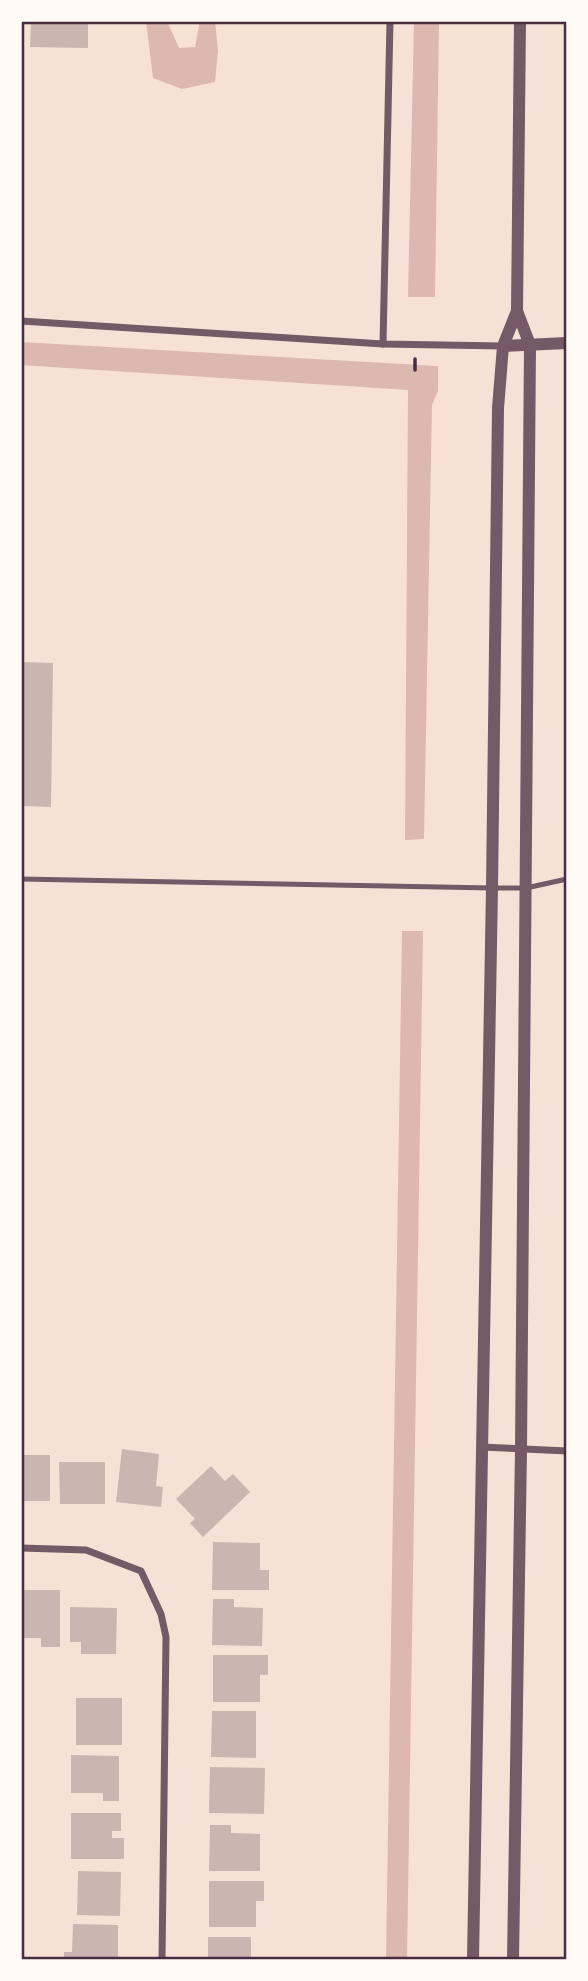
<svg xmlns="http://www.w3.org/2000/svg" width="588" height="1981" viewBox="0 0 588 1981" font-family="Roboto,sans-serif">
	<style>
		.water { fill: #dcb8b0 }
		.building { fill: #ccb4b1 }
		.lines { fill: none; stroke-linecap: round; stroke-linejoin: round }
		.path { stroke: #4a2c40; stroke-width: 3.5 }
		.service { stroke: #755966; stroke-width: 5 }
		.minor { stroke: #755966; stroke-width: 7 }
		.tertiary { stroke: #755966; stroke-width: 12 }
		.neatline { fill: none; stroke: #4a2c40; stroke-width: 2.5 }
	</style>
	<rect width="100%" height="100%" fill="#f7e1d7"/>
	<!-- water -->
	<g class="water">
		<polygon points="146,21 167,21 179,48 195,47 200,21 215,21 218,51 215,82 182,89 153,78"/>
		<polygon points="414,21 439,21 435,297 408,297"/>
		<polygon points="21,342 438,366 438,391 432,405 424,839 405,840 408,390 21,365"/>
		<polygon points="402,931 423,931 407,1960 386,1960"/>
	</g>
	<!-- building -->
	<g class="building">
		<polygon points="31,21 88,21 88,48 30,47"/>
		<polygon points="21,662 53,663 51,807 21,806"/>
		<polygon points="21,1446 24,1446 24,1455 50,1455 50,1501 21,1501"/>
		<polygon points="122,1449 159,1454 156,1486 163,1487 161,1507 116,1502"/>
		<polygon points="59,1462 105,1462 105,1504 60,1504"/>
		<polygon points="211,1466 225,1481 233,1474 250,1492 203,1537 190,1523 195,1519 176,1499"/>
		<polygon points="213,1542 260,1543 260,1570 269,1570 269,1590 212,1590"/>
		<polygon points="21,1590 60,1590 60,1647 41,1647 41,1638 21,1638"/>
		<polygon points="213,1599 234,1599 234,1607 263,1608 262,1646 212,1645"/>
		<polygon points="70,1607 117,1608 116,1654 81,1654 81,1642 70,1642"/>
		<polygon points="213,1655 268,1655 268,1675 260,1675 260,1702 213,1702"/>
		<rect x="76" y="1698" width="46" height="47"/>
		<polygon points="212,1711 256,1711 256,1758 211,1757"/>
		<polygon points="71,1755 119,1756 119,1801 103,1801 103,1793 71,1793"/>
		<polygon points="210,1767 265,1768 264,1814 209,1813"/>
		<polygon points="71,1813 121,1813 121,1831 112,1831 112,1838 124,1838 124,1859 71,1859"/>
		<polygon points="210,1825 231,1825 231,1833 260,1834 260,1871 209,1871"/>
		<polygon points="78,1871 121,1872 120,1916 77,1915"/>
		<polygon points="209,1881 264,1881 264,1901 256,1901 256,1927 209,1927"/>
		<polygon points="73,1924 118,1925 118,1960 64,1960 64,1952 72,1952"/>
		<rect x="208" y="1937" width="43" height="23"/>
	</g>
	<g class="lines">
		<!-- path -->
		<polyline class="path" points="415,359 415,370"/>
		<!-- service -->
		<polyline class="service" points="21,879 492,888 526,888 567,879"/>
		<!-- minor -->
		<g class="minor">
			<polyline points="21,321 383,344 503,346"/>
			<polyline points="383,344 390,21"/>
			<polyline points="481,1447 567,1451"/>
			<polyline points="21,1548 86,1550 141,1571 161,1614 166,1637 162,1960"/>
		</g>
		<!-- tertiary -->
		<g class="tertiary">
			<polyline points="503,346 567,343"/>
			<polyline points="473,1960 492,888 498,408 503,346 517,311 520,21"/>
			<polyline points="513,1960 521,1450 530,345 517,311"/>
		</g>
	</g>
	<!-- border -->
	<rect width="588" height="1981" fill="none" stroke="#fffaf5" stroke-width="46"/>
	<rect x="23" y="23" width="542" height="1935" class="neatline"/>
</svg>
